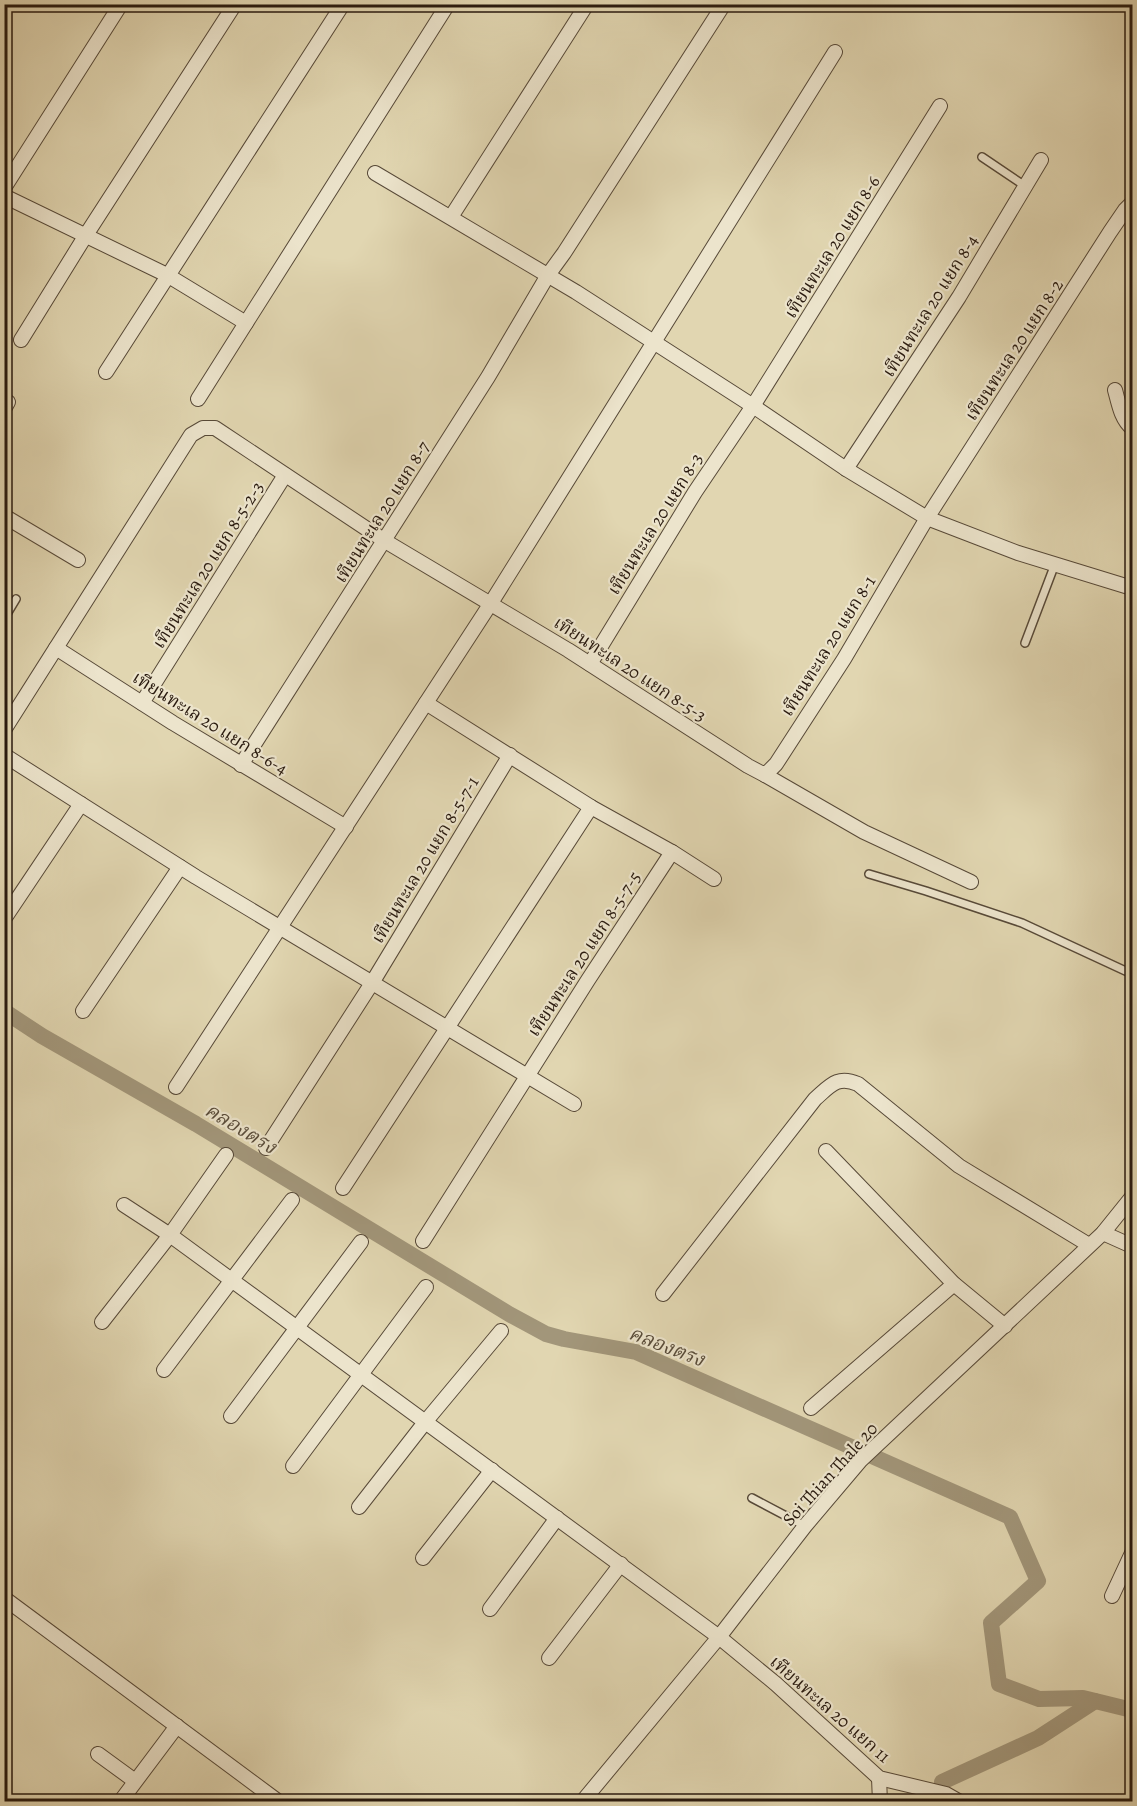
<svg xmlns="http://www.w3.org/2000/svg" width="1137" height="1806" viewBox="0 0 1137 1806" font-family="Alegreya,'Noto Serif Thai',serif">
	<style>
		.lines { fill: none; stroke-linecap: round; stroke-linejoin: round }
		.canal { stroke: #a2967a; stroke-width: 16 }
		.lane-casing { stroke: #574938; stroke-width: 10 }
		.street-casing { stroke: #574938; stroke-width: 16 }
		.lane { stroke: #ece4cc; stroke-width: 7 }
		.street { stroke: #ece4cc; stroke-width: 14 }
		.labels { text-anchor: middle; stroke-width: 4.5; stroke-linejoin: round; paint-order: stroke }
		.street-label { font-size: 18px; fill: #291a0f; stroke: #ece4cc }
		.water-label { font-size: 20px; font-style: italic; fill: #594c3a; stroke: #ece4cc }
	</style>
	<rect width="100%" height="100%" fill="#e1d6b1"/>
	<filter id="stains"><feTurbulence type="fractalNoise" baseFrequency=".00333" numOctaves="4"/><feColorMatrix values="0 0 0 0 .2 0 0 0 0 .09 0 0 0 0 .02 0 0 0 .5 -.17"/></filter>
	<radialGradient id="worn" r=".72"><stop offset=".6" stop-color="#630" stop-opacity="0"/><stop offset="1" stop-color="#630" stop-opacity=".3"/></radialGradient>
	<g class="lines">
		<!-- canal -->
		<g class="canal">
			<polyline points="4,1011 42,1036 196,1124 509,1314 546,1334 564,1339 636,1352 1010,1517 1038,1581 991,1623 999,1684 1039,1699 1083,1698 1132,1710"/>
			<polyline points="942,1782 1038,1738 1095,1701"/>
		</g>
		<defs>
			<g id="lane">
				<polyline points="982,157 1025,186"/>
				<polyline points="4,619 16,599"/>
				<polyline points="1025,643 1055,564"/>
				<polyline points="869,874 926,891 1022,923 1132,974"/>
				<polyline points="752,1498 805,1526"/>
			</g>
			<g id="street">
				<polyline points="4,7 6,4"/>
				<polyline points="375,173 576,292 753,406 846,469 927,518 1018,553 1132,588"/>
				<polyline points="4,188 121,4"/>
				<polyline points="4,196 167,275 246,323 448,4"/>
				<polyline points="451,217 587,4"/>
				<polyline points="21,340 86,235 235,4"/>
				<polyline points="106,372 343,4"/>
				<path d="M 1115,390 C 1119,404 1121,419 1132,428"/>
				<polyline points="198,399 246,323"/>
				<polyline points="4,409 8,402"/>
				<polyline points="846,469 959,297 1041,160"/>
				<polyline points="4,516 78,560"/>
				<polyline points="56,648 173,723 346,827"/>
				<polyline points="590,664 695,492 753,406 940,106"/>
				<polyline points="142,703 285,475"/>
				<polyline points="426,703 591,807 672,852 714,879"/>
				<polyline points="4,730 191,435 203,428 215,428 385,541 568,650 748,766 765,775 776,764 844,659 927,518 1110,232 1125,210 1132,203"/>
				<polyline points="4,755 196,877 574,1104"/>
				<polyline points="241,765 488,377 548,275 564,253 724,4"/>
				<polyline points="765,775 864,832 971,882"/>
				<polyline points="4,919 81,804"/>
				<polyline points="83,1011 180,867"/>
				<polyline points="176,1087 491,603 835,52"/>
				<polyline points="266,1148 372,983 510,755"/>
				<polyline points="826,1151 954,1284 1005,1326"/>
				<polyline points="343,1188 591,807"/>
				<polyline points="124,1205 170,1235 719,1637 776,1684 879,1778 946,1794 960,1802"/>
				<polyline points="1103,1233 1132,1246"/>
				<polyline points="423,1241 588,980 672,852"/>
				<path d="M 663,1294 L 815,1099 C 830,1086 837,1075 858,1084 L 959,1166 L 1089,1245"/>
				<polyline points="102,1322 170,1235 226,1155"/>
				<polyline points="164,1370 292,1200"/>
				<polyline points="811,1408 954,1284"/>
				<polyline points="231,1416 361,1242"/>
				<polyline points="293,1466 426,1287"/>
				<polyline points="359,1507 426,1421 501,1331"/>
				<polyline points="423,1558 492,1470"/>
				<polyline points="1112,1596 1132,1553"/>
				<polyline points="4,1598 279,1802"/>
				<polyline points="490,1609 557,1518"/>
				<polyline points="549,1658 621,1564"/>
				<polyline points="98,1754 135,1781"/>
				<polyline points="879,1778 880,1802"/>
				<polyline points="120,1802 177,1726"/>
				<polyline points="582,1802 719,1637 805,1526 860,1461 1103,1233 1132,1197"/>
			</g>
		</defs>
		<!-- lane casing -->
		<use href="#lane" class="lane-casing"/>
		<!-- street casing -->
		<use href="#street" class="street-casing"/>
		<!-- lane -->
		<use href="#lane" class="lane"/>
		<!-- street -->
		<use href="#street" class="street"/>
	</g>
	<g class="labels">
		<!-- street labels -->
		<g class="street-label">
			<text transform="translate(832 247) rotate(-58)" y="6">เทียนทะเล 20 แยก 8-6</text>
			<text transform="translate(930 306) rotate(-58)" y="6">เทียนทะเล 20 แยก 8-4</text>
			<text transform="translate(1014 350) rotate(-57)" y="6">เทียนทะเล 20 แยก 8-2</text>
			<text transform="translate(382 512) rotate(-58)" y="6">เทียนทะเล 20 แยก 8-7</text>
			<text transform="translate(655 524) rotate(-58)" y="6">เทียนทะเล 20 แยก 8-3</text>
			<text transform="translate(208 565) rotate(-58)" y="6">เทียนทะเล 20 แยก 8-5-2-3</text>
			<text transform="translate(828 646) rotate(-58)" y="6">เทียนทะเล 20 แยก 8-1</text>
			<text transform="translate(630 669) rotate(33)" y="6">เทียนทะเล 20 แยก 8-5-3</text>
			<text transform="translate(210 723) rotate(32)" y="6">เทียนทะเล 20 แยก 8-6-4</text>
			<text transform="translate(425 860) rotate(-59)" y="6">เทียนทะเล 20 แยก 8-5-7-1</text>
			<text transform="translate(584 954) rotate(-57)" y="6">เทียนทะเล 20 แยก 8-5-7-5</text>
			<text transform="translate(830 1474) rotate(-48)" y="6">Soi Thian Thale 20</text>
			<text transform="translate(830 1709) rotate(41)" y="6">เทียนทะเล 20 แยก 11</text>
		</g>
		<!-- water labels -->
		<g class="water-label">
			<text transform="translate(241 1128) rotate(31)" y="7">คลองตรง</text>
			<text transform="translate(667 1346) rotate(21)" y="7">คลองตรง</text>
		</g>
	</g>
	<!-- margin -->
	<rect width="1137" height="1806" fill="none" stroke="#e1d6b1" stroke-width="24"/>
	<rect x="6" y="6" width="1125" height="1794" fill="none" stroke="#291a0f" stroke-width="3"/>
	<rect x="12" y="12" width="1113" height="1782" fill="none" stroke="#291a0f" stroke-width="1.5"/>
	<rect width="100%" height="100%" filter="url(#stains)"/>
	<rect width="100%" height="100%" fill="url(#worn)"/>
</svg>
